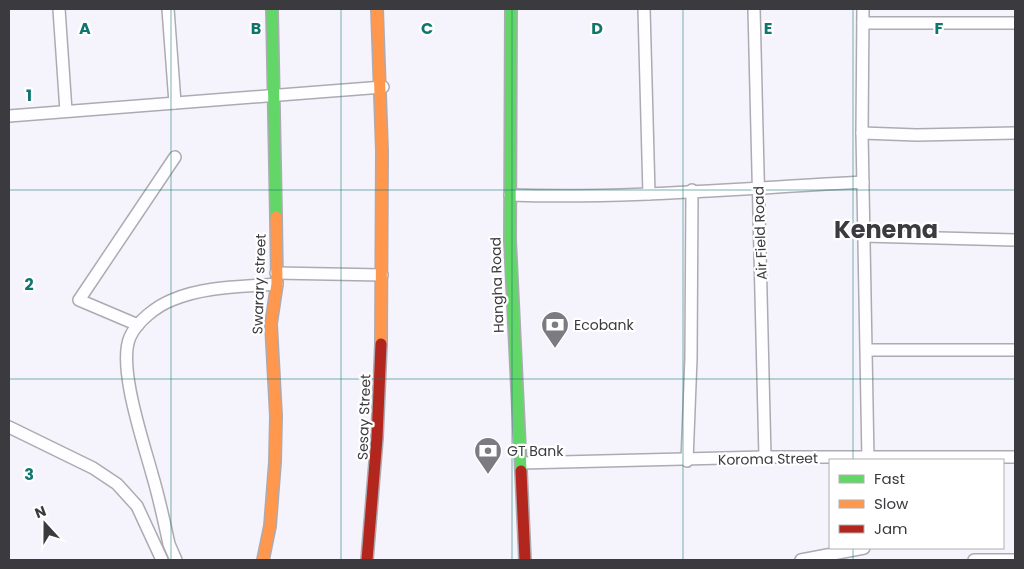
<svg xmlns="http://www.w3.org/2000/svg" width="1024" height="569" viewBox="0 0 1024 569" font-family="Poppins,sans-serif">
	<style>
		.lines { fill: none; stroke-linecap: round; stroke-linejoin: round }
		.street-casing { stroke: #adabb2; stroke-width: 14 }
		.fast-casing { stroke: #adabb2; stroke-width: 14 }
		.slow-casing { stroke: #adabb2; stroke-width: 14 }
		.jam-casing { stroke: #adabb2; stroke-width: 14 }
		.street { stroke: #fefdff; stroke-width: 11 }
		.fast { stroke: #63d668; stroke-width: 11 }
		.slow { stroke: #ff974d; stroke-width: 11 }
		.jam { stroke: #b3261e; stroke-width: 11 }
		.grid { fill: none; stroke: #0f766e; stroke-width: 1; stroke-opacity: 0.55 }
		.labels { text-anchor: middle; stroke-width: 4.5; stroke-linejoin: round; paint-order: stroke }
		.street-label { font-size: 14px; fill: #3b3a3f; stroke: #fff }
		.poi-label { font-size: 14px; fill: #3b3a3f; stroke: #fff; text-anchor: start }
		.town-label { font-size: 24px; font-weight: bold; fill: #3b3a3f; stroke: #fff }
		.grid-label { font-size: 16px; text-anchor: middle; font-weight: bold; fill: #0f766e; stroke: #fff; stroke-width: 4.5; stroke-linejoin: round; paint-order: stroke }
	</style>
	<rect width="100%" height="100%" fill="#f5f4fc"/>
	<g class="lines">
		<defs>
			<g id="street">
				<polyline points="59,9 66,111"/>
				<polyline points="168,9 175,103"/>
				<polyline points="644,9 649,194"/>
				<polyline points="754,9 765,457"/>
				<polyline points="863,9 862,133 868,460"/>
				<polyline points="863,23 1015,23"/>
				<polyline points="9,116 383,87"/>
				<polyline points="862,133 917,135 1015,133"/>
				<path d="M 510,195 C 627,199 745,188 863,182"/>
				<polyline points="863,236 1015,240"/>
				<polyline points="276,273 382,275"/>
				<polyline points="138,325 79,300 175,157"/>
				<polyline points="867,350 1015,350"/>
				<polyline points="9,427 93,468 117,484 137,506 162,560"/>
				<polyline points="687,461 691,358 692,190"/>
				<polyline points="521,463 765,457 1015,457"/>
				<path d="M 176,560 L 169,544 C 164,521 159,497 152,474 C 144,444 117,366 130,337 C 137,321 157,306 172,300 C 205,286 242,287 277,284"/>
				<polyline points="801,560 864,548"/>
				<polyline points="974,560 1015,560"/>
			</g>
			<g id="fast">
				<polyline points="272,9 276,217"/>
				<polyline points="511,9 510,240 521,471"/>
			</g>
			<g id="slow">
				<polyline points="377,9 382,151 381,344"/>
				<polyline points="263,560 270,526 275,462 276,416 271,324 277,284 276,217"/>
			</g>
			<g id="jam">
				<polyline points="521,471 525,560"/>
				<polyline points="367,560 377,438 381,344"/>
			</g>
		</defs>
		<!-- street casing -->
		<use href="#street" class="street-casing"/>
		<!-- fast casing -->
		<use href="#fast" class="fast-casing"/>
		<!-- slow casing -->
		<use href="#slow" class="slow-casing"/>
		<!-- jam casing -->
		<use href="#jam" class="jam-casing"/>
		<!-- street -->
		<use href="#street" class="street"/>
		<!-- fast -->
		<use href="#fast" class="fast"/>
		<!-- slow -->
		<use href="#slow" class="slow"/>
		<!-- jam -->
		<use href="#jam" class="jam"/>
	</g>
	<!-- grid -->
	<path class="grid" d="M 171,9 L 171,560M 341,9 L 341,560M 512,9 L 512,560M 683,9 L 683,560M 853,9 L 853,460M 9,190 L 1015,190M 9,379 L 1015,379M 853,548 L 853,560"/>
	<!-- icons -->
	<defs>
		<symbol id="bank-pin" viewBox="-11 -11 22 30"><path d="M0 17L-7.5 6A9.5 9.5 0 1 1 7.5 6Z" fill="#7c7b81" stroke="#fff"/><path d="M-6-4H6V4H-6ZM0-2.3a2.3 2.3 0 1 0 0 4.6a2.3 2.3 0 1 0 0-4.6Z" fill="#fff"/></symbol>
	</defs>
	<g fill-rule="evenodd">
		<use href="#bank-pin" x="539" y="309" width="32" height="43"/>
		<use href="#bank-pin" x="472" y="435" width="32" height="43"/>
	</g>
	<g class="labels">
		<!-- street labels -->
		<g class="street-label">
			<text transform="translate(760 233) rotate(-92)" y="5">Air Field Road</text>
			<text transform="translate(259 284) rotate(-88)" y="5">Swarary street</text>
			<text transform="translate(497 285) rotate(-92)" y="5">Hangha Road</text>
			<text transform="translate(364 417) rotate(-88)" y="5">Sesay Street</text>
			<text transform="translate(768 459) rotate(-1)" y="5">Koroma Street</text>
		</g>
		<!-- poi labels -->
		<g class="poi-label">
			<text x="574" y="330">Ecobank</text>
			<text x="507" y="456">GT Bank</text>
		</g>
		<!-- town labels -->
		<g class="town-label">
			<text x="886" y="238">Kenema</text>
		</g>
	</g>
	<g class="grid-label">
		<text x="85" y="34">A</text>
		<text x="256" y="34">B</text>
		<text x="427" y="34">C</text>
		<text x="597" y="34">D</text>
		<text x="768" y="34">E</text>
		<text x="939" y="34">F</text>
		<text x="29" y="101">1</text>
		<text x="29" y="290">2</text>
		<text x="29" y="480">3</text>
	</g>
	<!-- border -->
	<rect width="1024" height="569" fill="none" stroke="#3b3a3f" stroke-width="20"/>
	<!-- legend -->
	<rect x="829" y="459" width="175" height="90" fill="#ffffff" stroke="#b1b0b2"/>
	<rect x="839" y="475" width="25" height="8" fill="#63d668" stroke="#b1b0b2"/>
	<text x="874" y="484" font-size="15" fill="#3b3a3f">Fast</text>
	<rect x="839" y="500" width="25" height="8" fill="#ff974d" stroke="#b1b0b2"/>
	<text x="874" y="509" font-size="15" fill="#3b3a3f">Slow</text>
	<rect x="839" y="525" width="25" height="8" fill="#b3261e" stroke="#b1b0b2"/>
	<text x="874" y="534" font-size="15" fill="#3b3a3f">Jam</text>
	<!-- north arrow -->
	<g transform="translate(45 524) rotate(339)" stroke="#ffffff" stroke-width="4" paint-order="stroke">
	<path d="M0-4L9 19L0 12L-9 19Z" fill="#3b3a3f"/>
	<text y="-8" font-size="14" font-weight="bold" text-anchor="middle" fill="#3b3a3f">N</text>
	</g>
</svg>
